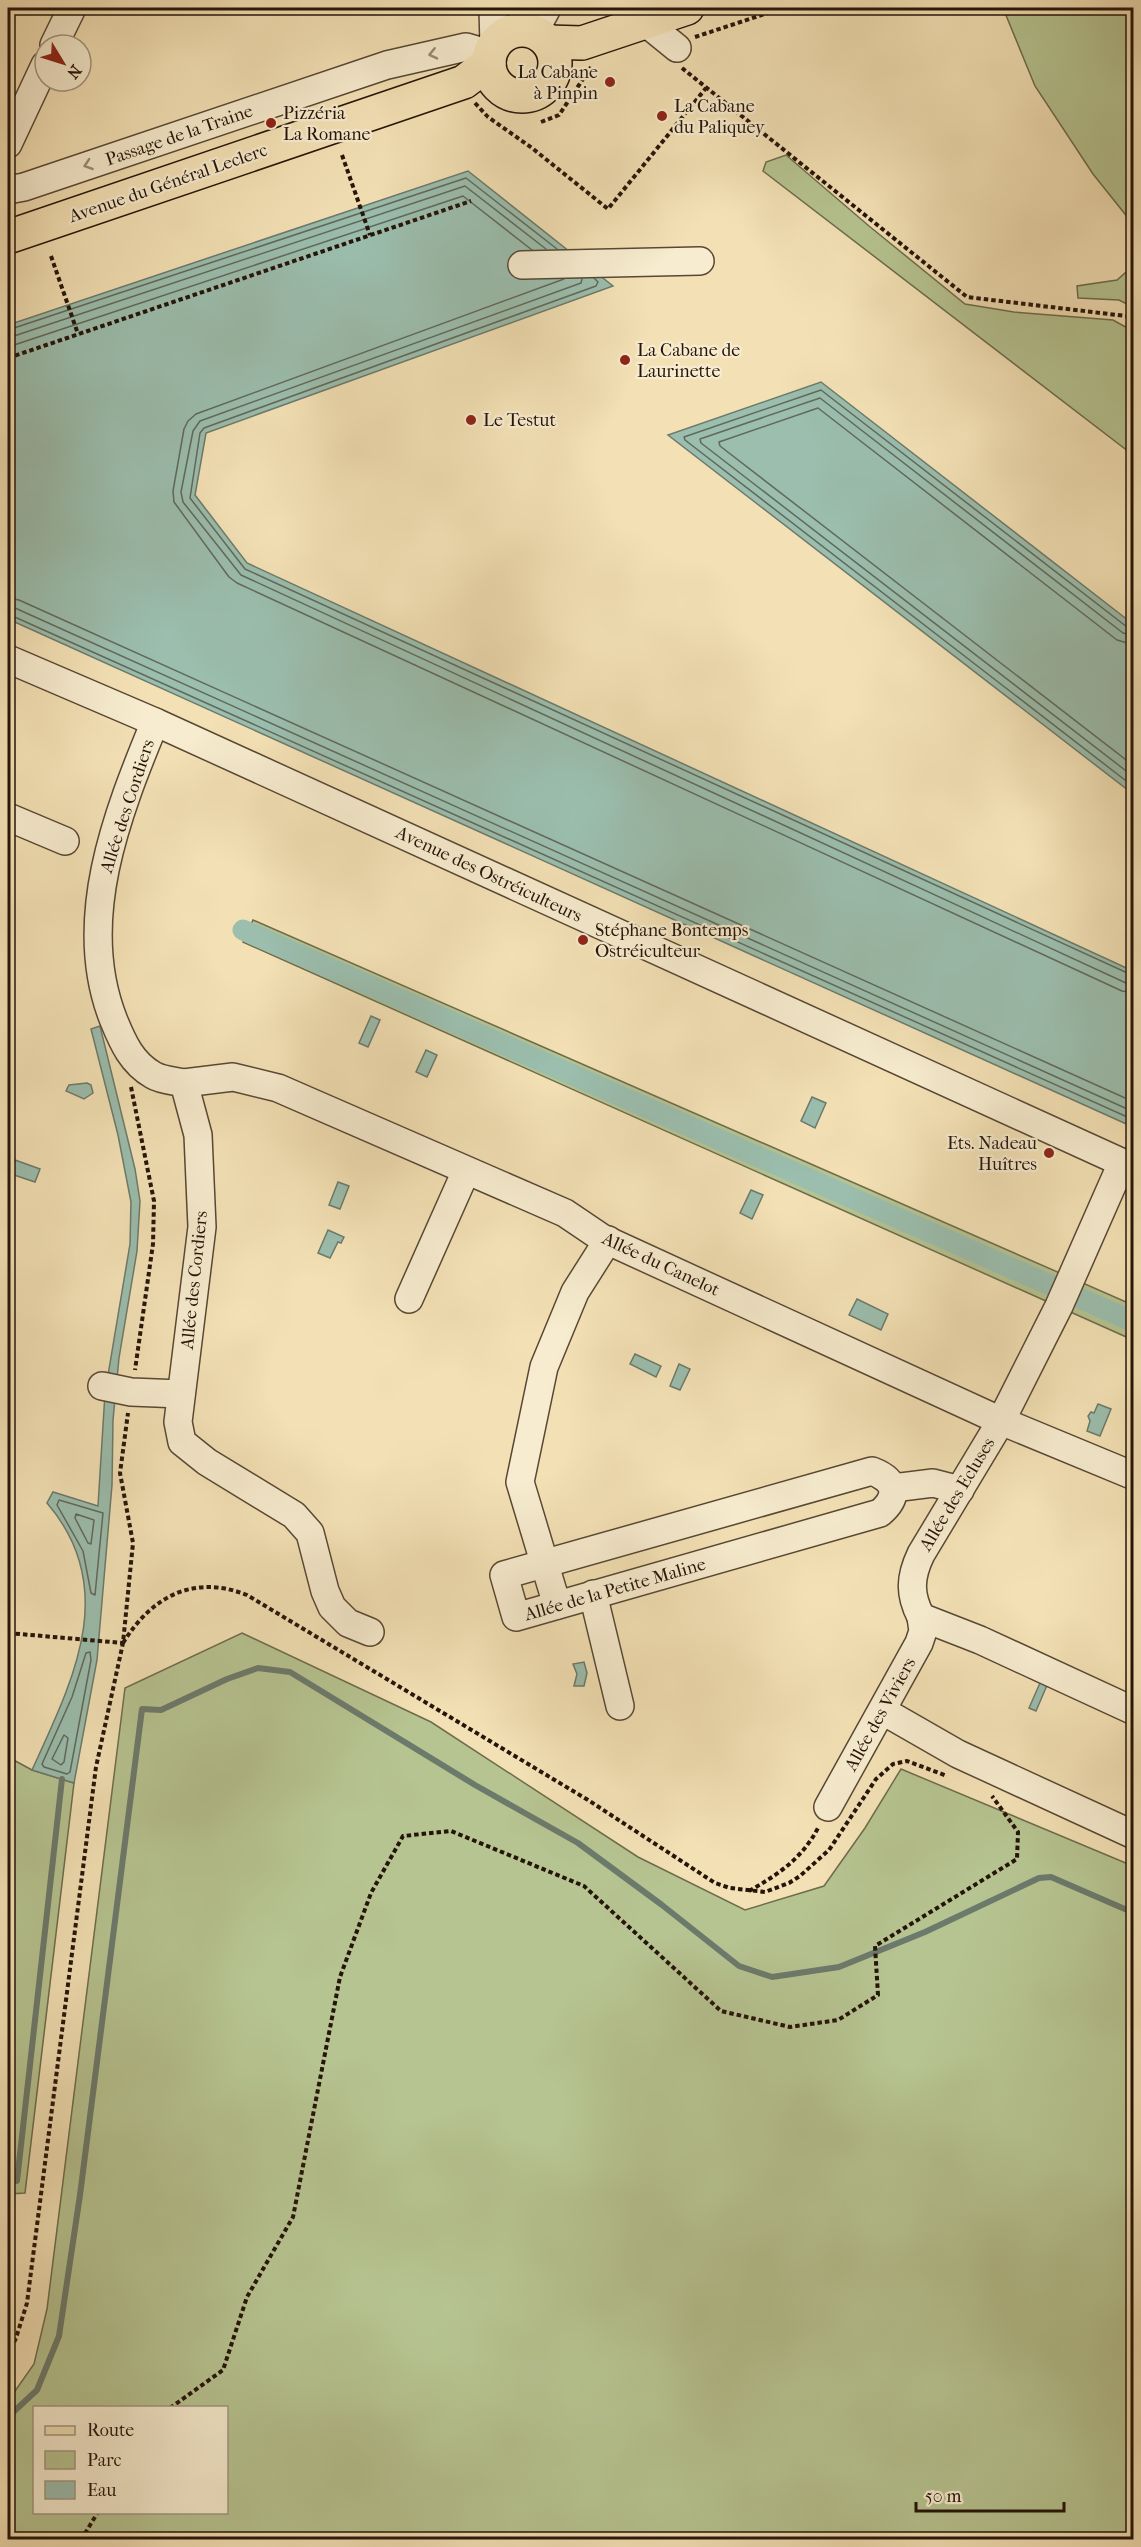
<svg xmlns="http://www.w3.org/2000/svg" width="1141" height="2547" viewBox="0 0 1141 2547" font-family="'IM FELL French Canon',serif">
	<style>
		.green { fill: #b6c491; stroke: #6e6c4d; stroke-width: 1.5; fill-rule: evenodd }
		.water { fill: #9bbeae; stroke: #6c7a6c; stroke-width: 1.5 }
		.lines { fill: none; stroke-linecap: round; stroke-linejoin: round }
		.shore { stroke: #60695c; stroke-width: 1.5 }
		.stream { stroke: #6c7a6c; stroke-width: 6 }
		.canal { stroke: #9bbeae; stroke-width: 21 }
		.minor-casing { stroke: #584734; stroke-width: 30 }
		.major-casing { stroke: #251409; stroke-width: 36 }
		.path { stroke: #251409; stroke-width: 4; stroke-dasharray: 4.5 3; stroke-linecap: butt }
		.minor { stroke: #f7eccf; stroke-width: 27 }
		.major { stroke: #f3e1b5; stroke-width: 33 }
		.oneway { stroke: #988b76 }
		.poi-dot { fill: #8f2418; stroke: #f7eccf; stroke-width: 2 }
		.labels { text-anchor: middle; stroke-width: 4.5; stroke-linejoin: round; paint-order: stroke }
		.poi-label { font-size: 18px; fill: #251409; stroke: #f7eccf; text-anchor: start }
		.street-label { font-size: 18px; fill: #251409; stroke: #f7eccf }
	</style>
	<rect width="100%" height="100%" fill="#f3e1b5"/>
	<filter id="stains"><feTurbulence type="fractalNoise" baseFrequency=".00333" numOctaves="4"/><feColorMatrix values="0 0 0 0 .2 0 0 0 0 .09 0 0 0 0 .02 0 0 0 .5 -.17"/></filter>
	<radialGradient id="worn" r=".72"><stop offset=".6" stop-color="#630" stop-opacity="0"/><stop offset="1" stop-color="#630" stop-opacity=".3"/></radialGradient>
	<!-- green -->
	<g class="green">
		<polygon points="1003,8 1133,8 1133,224 1093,174 1035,86"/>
		<polygon points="786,155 869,226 965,304 1014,312 1113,320 1133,331 1133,455 763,171 766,162"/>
		<polygon points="1133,266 1133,307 1119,300 1078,298 1077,286 1117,280"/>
		<polygon points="253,920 1133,1305 1133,1340 243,942"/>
		<path d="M 242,1633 L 431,1722 L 638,1857 L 745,1910 L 824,1886 L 865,1828 L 901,1769 L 1133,1866 L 1133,2539 L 8,2539 L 8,2401 L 34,2364 L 47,2309 L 125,1688 ZM 34,2408 L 226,2408 L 226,2512 L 34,2512 Z"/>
		<polygon points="8,1757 32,1770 74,1783 25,2193 8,2194"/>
	</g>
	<!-- water -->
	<g class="water">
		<polygon points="468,171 613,286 206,433 195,495 247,563 1133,971 1133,1127 8,619 8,325"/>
		<polygon points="821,382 1133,624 1133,794 668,435"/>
		<polygon points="371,1016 380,1020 368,1047 359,1043"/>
		<path d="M 100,1026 L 135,1169 L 140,1201 L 137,1251 L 119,1358 L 113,1420 L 112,1485 L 97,1660 L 74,1783 L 32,1770 C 72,1682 121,1589 47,1503 L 53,1492 L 98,1506 L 105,1393 L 130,1244 L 131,1202 L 118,1135 L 91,1029 Z"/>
		<polygon points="426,1050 437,1055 427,1077 416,1072"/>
		<polygon points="87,1083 91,1085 93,1093 84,1099 66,1091 69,1085"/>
		<polygon points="812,1097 826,1103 815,1128 801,1121"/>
		<polygon points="15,1160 40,1169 35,1182 11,1174"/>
		<polygon points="338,1182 349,1186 340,1209 329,1205"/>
		<polygon points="751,1190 763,1195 752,1219 740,1213"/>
		<polygon points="328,1230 344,1237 341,1243 338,1242 330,1258 318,1253"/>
		<polygon points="857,1299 888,1314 881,1330 849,1315"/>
		<polygon points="635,1354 661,1366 656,1377 630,1364"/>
		<polygon points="679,1364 690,1369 680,1390 670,1386"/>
		<polygon points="1098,1404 1111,1409 1100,1436 1087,1431 1090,1421 1088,1416 1091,1412 1094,1413"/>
		<polygon points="584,1662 587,1673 584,1686 574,1686 577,1674 573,1664"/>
		<polygon points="1030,1676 1048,1683 1036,1711 1029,1708 1040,1683 1029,1678"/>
	</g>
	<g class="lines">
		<!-- shore -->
		<g class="shore">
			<polyline points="594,278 598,282 596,286 204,428 200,433 190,498 245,569 1134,976"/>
			<polyline points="564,279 196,414 188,421 184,429 173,491 174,502 229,577 237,583 1122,991 1134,993"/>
			<polyline points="582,279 581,283 200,421 193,431 181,492 183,502 241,575 1126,983 1134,984"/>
			<polyline points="8,330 466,178 557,249"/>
			<polyline points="8,338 465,186 546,249"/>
			<polyline points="8,347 463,196 532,250"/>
			<polyline points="8,598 19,600 1134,1102"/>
			<polyline points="8,607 15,608 1134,1112"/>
			<polyline points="8,614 1134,1120"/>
			<polyline points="1134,629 1127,627 821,390 684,437 685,440 1134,787"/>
			<polyline points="1134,636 1123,633 820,398 700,439 701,443 1134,777"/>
			<polyline points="1134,645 1117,640 818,408 719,442 720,446 1134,766"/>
			<polygon points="59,1500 103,1513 95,1595 91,1593 83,1551 57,1505"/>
			<polygon points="76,1514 94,1520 91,1544 88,1543 75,1518"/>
			<polygon points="90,1652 91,1660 70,1772 67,1774 44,1767 42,1764 72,1697 86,1653"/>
			<polygon points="64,1735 68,1738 64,1762 61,1765 52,1759"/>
		</g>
		<!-- stream -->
		<g class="stream">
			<polyline points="17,2181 62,1779"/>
			<polyline points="8,2417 37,2390 59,2336 80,2195 142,1709 161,1710 227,1679 258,1668 290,1672 475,1785 578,1843 662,1905 739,1966 772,1977 839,1967 925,1932 1039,1878 1051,1877 1134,1913"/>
		</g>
		<!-- canal -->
		<polyline class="canal" points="243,930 1134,1322"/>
		<defs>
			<g id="minor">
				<polyline points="493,8 494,46"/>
				<polyline points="645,22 677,48"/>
				<polyline points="534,32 547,8"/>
				<polyline points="54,45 72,8"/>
				<polyline points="8,144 45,65"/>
				<polyline points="8,190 24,187 387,65 466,47 490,54"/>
				<polyline points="522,265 700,261"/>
				<polyline points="8,659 155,722 1134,1168"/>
				<path d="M 155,722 C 117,814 74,922 114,1021 C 123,1043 132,1063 153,1075 C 161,1080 175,1081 184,1083 L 198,1135 L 202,1227 L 178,1422 L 182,1442 L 207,1462 L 294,1515 L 310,1533 L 325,1591 L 332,1607 L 348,1623 L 370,1632"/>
				<polyline points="8,817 65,841"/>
				<polyline points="184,1083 233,1077 278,1088 565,1213 602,1238 1001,1421 1134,1476"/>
				<path d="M 1122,1163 L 1059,1306 L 1001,1421 L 921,1554 C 910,1577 909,1594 921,1617 L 980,1640 L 1134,1711"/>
				<polyline points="409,1299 466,1171"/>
				<polyline points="102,1386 131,1392 181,1394"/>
				<path d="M 872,1471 C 896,1480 900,1496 880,1513 L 516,1617 L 504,1575 Z"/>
				<polyline points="893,1488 933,1483 960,1490"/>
				<polyline points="593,1594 620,1706"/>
				<polyline points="557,1605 520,1482 544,1367 575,1292 608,1240"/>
				<polyline points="883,1711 958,1754 1134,1835"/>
				<polyline points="828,1807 919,1643 923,1631 921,1617"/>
			</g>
			<g id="major">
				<circle cx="522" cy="63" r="33"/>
				<polyline points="548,42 582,43 687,8"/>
				<polyline points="8,237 464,82 489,63"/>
			</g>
		</defs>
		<!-- minor casing -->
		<use href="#minor" class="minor-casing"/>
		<!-- major casing -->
		<use href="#major" class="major-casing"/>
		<!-- path -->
		<g class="path">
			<polyline points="695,37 783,8"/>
			<polyline points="682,68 967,297 1134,317"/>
			<polyline points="475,103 488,117 532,148 608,209 706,88"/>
			<polyline points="541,122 559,115 591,67"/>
			<polyline points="342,155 370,235"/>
			<polyline points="51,256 78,334"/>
			<polyline points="9,261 11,270"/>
			<polyline points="8,358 471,201"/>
			<polyline points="131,1087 154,1201 153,1244 135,1370"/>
			<polyline points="8,1633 123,1643"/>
			<path d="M 123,1643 C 152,1596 194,1574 247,1595 L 588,1800 L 715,1883 L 730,1888 L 765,1892 L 789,1883 L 800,1876 L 829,1850 L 876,1779 L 893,1764 L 907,1761 L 947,1776"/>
			<path d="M 749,1891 C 779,1874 803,1858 819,1826"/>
			<polyline points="8,2356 16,2338 27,2303 96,1767 123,1643 133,1543 120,1473 128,1413"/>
			<polyline points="170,2408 223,2370 247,2297 293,2217 340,1977 371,1893 403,1836 451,1831 584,1886 721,2011 790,2027 838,2020 878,1995 875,1946 1017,1859 1018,1832 992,1796"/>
			<polyline points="81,2540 98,2512"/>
		</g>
		<!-- minor -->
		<use href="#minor" class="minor"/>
		<!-- major -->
		<use href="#major" class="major"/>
	</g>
	<!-- one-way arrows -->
	<defs><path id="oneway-chevron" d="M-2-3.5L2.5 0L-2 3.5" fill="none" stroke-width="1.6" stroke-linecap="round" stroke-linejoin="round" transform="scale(1.5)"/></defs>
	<g class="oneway">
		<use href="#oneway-chevron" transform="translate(433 54) rotate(167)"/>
		<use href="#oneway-chevron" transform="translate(88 165) rotate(161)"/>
	</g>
	<!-- markers -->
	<g class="poi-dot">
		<circle cx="610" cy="82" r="6"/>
		<circle cx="662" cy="116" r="6"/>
		<circle cx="271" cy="123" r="6"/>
		<circle cx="625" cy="360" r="6"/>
		<circle cx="471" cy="420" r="6"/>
		<circle cx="583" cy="940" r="6"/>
		<circle cx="1049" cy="1153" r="6"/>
	</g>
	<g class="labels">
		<!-- poi labels -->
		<g class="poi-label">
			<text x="598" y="78" text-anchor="end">La Cabane<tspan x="598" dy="21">à Pinpin</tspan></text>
			<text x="674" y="112">La Cabane<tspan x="674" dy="21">du Paliquey</tspan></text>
			<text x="283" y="119">Pizzéria<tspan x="283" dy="21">La Romane</tspan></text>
			<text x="637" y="356">La Cabane de<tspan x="637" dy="21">Laurinette</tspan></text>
			<text x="483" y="426">Le Testut</text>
			<text x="595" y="936">Stéphane Bontemps<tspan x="595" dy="21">Ostréiculteur</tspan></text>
			<text x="1037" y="1149" text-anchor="end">Ets. Nadeau<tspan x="1037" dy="21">Huîtres</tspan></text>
		</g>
		<!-- street labels -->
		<g class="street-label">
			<text transform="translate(179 135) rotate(-19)" y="6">Passage de la Traine</text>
			<text transform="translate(168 183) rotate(-19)" y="6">Avenue du Général Leclerc</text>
			<text transform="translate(127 806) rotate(-72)" y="6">Allée des Cordiers</text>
			<text transform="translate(489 874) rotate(25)" y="6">Avenue des Ostréiculteurs</text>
			<text transform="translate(661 1264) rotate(25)" y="6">Allée du Canelot</text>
			<text transform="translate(194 1280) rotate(-84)" y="6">Allée des Cordiers</text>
			<text transform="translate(957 1494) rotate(-59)" y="6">Allée des Ecluses</text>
			<text transform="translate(615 1589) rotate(-16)" y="6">Allée de la Petite Maline</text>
			<text transform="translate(880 1714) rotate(-61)" y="6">Allée des Viviers</text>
		</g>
	</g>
	<!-- margin -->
	<rect width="1141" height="2547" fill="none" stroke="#f3e1b5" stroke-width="30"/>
	<rect x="9" y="9" width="1123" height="2529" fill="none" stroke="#251409" stroke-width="3"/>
	<rect x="15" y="15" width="1111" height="2517" fill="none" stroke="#251409" stroke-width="1.5"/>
	<!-- legend -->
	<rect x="33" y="2406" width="195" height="108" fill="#f7eccf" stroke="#a39680" stroke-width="1.5"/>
	<rect x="45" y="2426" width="30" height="9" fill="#f3e1b5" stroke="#a39680" stroke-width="1.5"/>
	<text x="87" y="2436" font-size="18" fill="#251409">Route</text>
	<rect x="45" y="2451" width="30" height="18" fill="#b6c491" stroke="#a39680" stroke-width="1.5"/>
	<text x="87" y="2466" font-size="18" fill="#251409">Parc</text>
	<rect x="45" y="2481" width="30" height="18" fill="#9bbeae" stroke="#a39680" stroke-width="1.5"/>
	<text x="87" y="2496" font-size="18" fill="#251409">Eau</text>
	<!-- north arrow -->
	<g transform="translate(63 63) rotate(128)"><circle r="28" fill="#f7eccf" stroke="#a39680" stroke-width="1.5"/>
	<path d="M0-4.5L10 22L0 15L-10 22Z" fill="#8f2418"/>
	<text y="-9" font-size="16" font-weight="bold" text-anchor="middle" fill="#251409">N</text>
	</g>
	<!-- scale -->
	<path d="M916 2502v9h148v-9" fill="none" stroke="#251409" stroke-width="3"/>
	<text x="925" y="2502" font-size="18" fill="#251409" stroke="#f7eccf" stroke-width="4.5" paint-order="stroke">50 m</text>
	<rect width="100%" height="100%" filter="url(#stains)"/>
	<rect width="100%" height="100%" fill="url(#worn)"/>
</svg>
